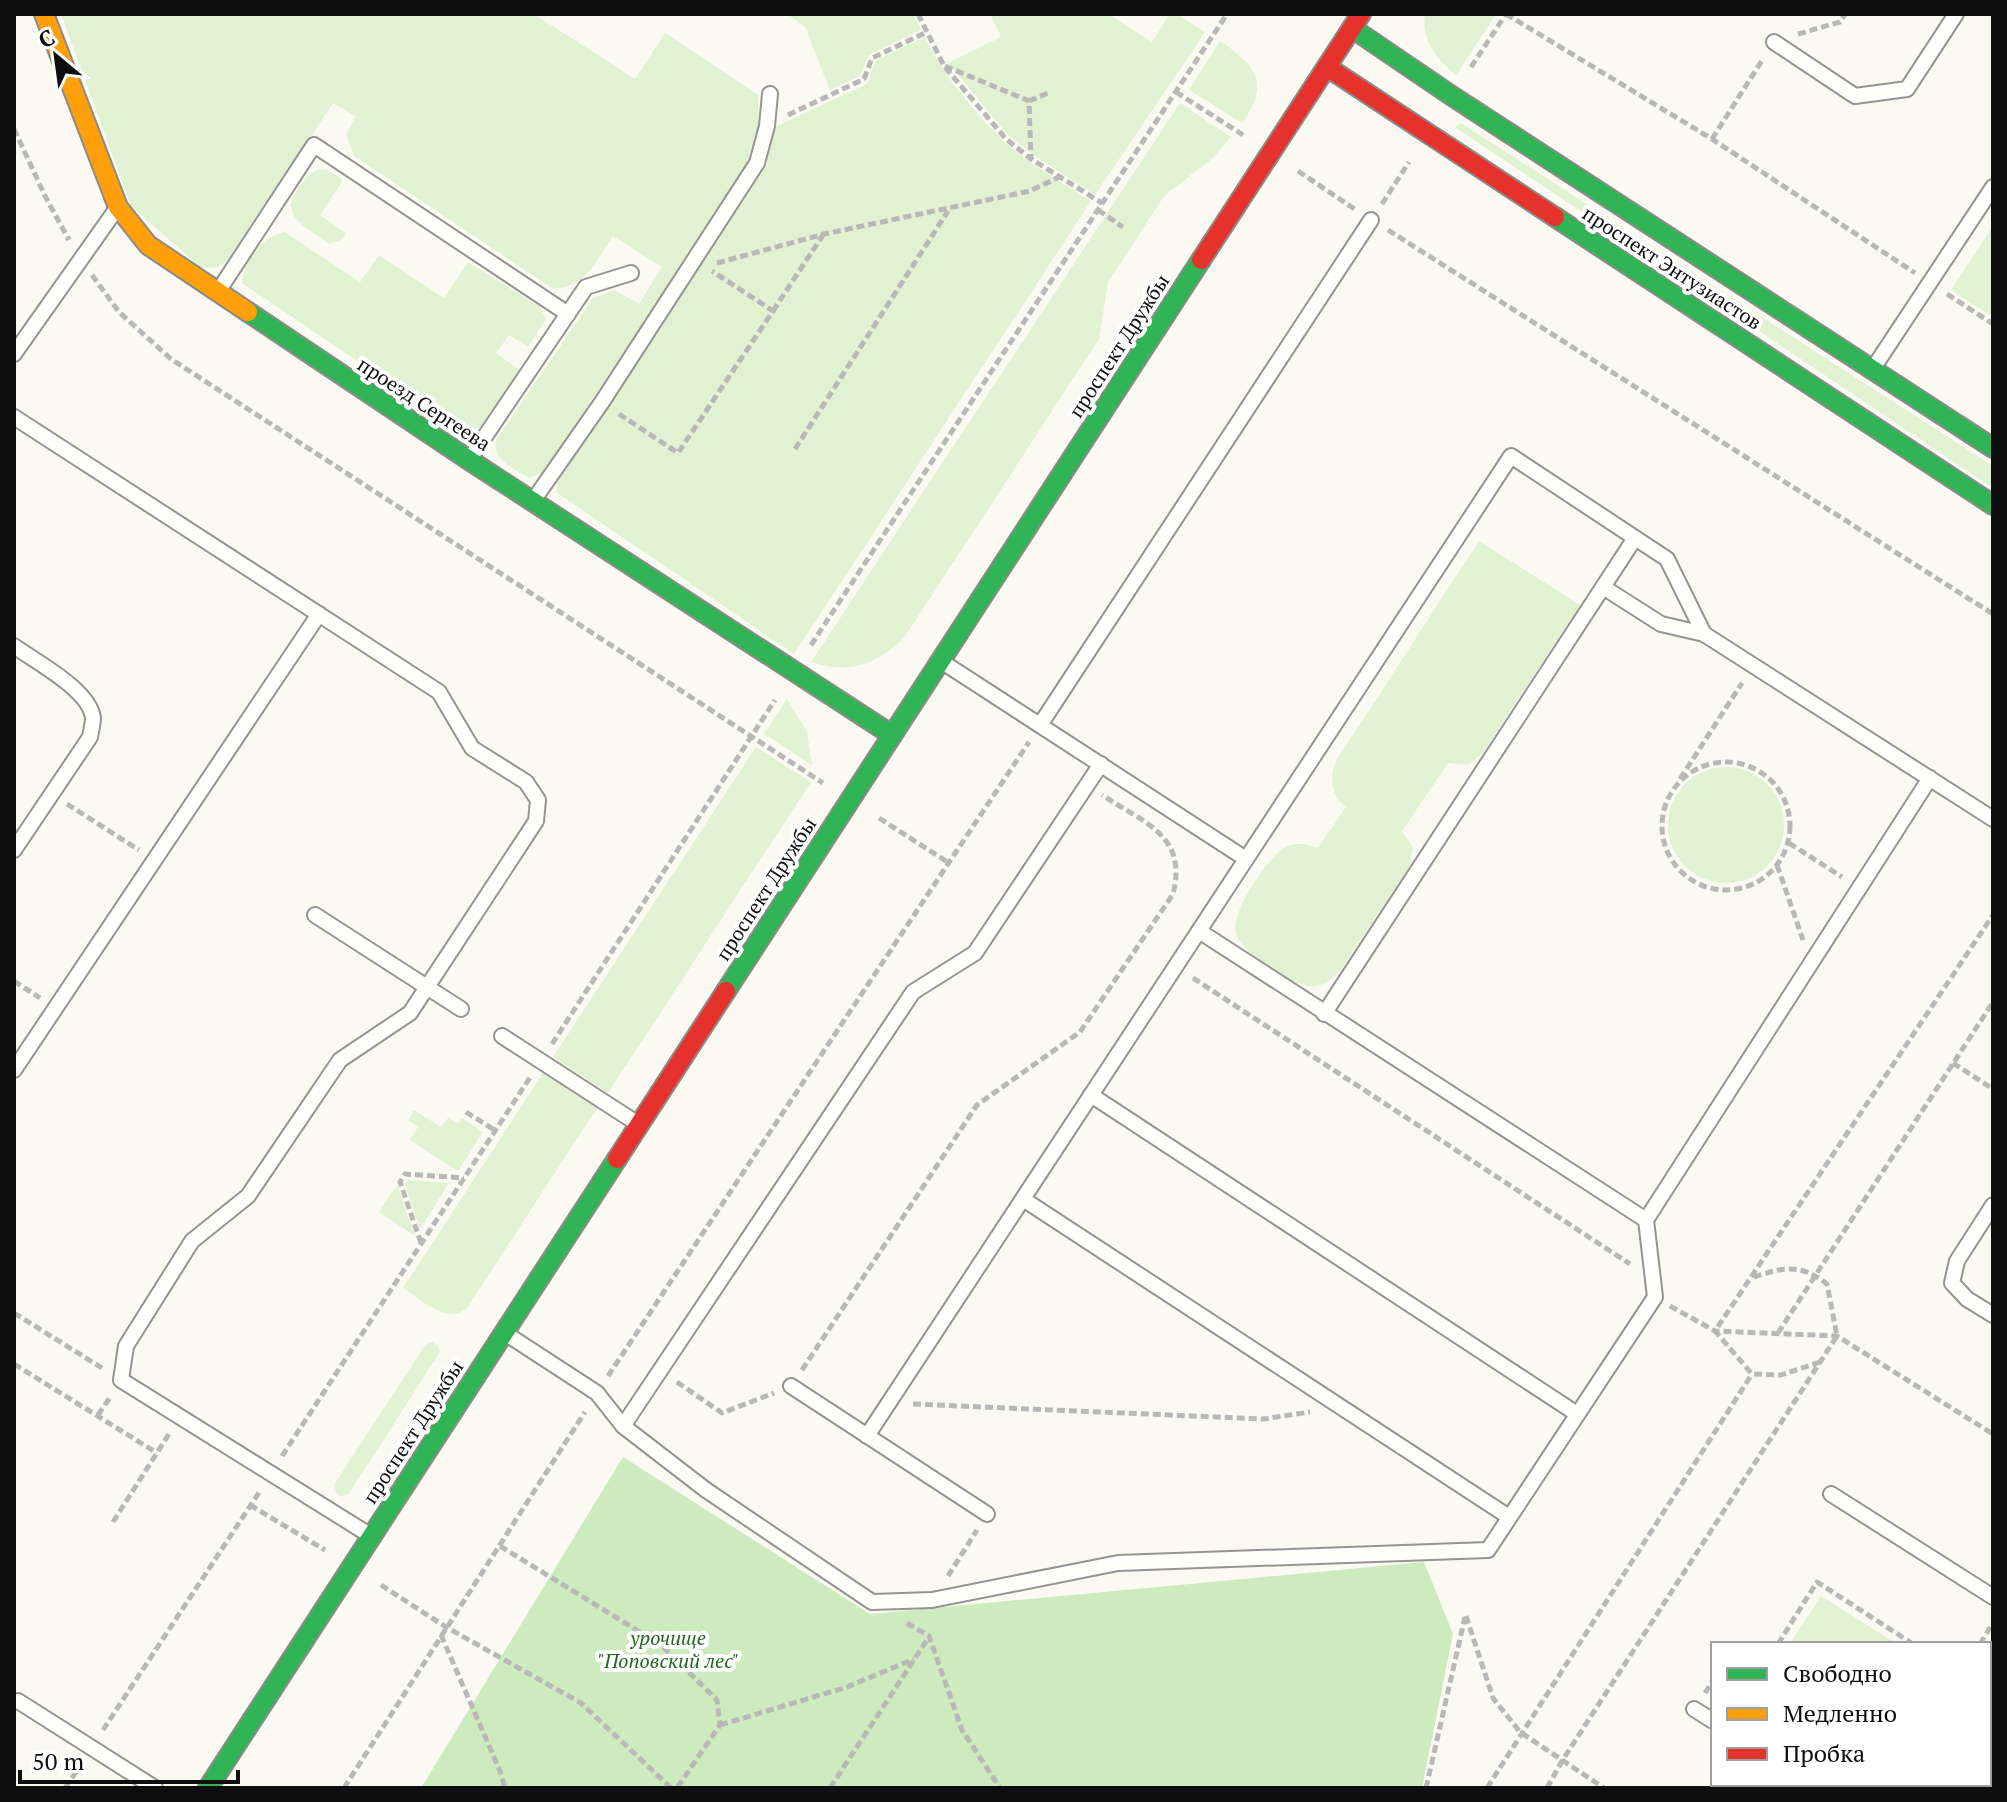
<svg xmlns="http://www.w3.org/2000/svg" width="2007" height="1802" viewBox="0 0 2007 1802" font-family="'PT Serif',serif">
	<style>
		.green { fill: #e0f2d1 }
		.forest { fill: #ceeabf }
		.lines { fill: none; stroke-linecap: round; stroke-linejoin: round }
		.lane-casing { stroke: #959491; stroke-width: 18 }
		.fast-casing { stroke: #8b8b87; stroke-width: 22 }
		.slow-casing { stroke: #8b8b87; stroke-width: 22 }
		.jam-casing { stroke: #8b8b87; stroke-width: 22 }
		.path { stroke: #b8b8b6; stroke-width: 5; stroke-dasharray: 8 4; stroke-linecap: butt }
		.lane { stroke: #fefefd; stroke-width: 14 }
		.fast { stroke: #30b455; stroke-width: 18 }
		.slow { stroke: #ff9f0a; stroke-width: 18 }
		.jam { stroke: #e5322d; stroke-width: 18 }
		.labels { text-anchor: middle; stroke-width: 8; stroke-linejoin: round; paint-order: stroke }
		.street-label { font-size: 20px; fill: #0e0e0e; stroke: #fff }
		.park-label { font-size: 20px; font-style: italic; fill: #1f681c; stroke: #fff }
	</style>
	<rect width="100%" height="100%" fill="#fbfaf2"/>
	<!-- green -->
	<g class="green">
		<path d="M 61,14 L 534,14 L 635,79 L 665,33 L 758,95 L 759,127 L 750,161 L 544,472 L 529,478 C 513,468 493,461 496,440 L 593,298 L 615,290 L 639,304 L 662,267 L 613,236 C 596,260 585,290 552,288 L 354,156 L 346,134 L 356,117 L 333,103 L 229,260 L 216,268 L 200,267 L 131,206 Z"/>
		<polygon points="787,14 913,14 921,30 869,55 860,76 830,90 805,27"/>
		<polygon points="990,14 1109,14 1152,42 1170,14 1177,14 1205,32 1095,195 1032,154 1009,136 948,63 1001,37"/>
		<path d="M 1425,14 L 1492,14 L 1495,16 L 1456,75 C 1437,59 1421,41 1425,14 Z"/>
		<path d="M 925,37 C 943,75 973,111 1004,141 C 1029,165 1062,182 1091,201 L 794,654 L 556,492 L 557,483 L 766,167 L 775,127 L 867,84 L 876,60 Z"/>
		<path d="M 1220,41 C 1257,66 1270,84 1242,123 L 1189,90 Z"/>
		<path d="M 1180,103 L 1231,137 L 1213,158 L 1164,196 L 1108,282 L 1099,339 L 906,635 C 879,664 850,675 811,662 Z"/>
		<polygon points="1461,123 1993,466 1993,488 1455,127"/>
		<path d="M 318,169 L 328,170 L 343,180 L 320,215 L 346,233 L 340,241 L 329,243 C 311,230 279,217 296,192 C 303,181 307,175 318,169 Z"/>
		<polygon points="1993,226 1993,317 1951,290"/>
		<path d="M 285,232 L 360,282 L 379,255 L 444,298 L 468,262 L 540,307 L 546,319 L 528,347 L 509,335 L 496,353 L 520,370 L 480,427 L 464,433 L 242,283 C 245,258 261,237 285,232 Z"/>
		<path d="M 1479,541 L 1580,605 L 1482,754 L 1467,765 L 1448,763 L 1402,831 L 1413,847 L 1410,865 L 1341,969 C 1332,979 1324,987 1310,986 C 1291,985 1240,952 1236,933 C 1230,912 1269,854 1288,846 C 1298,842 1308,845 1318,848 L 1346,807 C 1331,794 1329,780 1336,761 Z"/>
		<polygon points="787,699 807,732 812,765 764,734"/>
		<polygon points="756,747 811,782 608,1093 553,1057"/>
		<circle cx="1726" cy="825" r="58"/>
		<path d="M 543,1073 L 597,1108 L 467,1308 C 446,1325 422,1300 403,1288 Z"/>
		<polygon points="414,1110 441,1127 448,1118 458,1124 462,1118 483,1132 458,1171 410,1140 418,1127 408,1120"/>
		<polygon points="408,1180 449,1183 420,1229 405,1185"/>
		<polygon points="397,1185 415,1236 379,1212"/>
		<polygon points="432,1342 438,1346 440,1352 348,1495 341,1496 336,1492 334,1485 425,1345"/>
		<polygon points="1821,1596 1897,1644 1790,1644"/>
	</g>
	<!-- forest -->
	<polygon class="forest" points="623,1457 870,1614 1424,1562 1453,1634 1422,1788 421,1788"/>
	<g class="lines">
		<defs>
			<g id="lane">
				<polyline points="1774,42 1855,96 1907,89 1956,14"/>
				<polyline points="221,287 314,145 568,314"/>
				<polyline points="14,354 115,211"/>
				<polyline points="1874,367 1993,187"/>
				<polyline points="14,417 439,692 472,748 526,782 538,800 536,821 410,1013 340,1060 248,1196 192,1241 126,1346 121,1380 368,1534"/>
				<polyline points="471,457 586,287 631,273"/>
				<polyline points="535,498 602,402 757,163 767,126 770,94"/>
				<polyline points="1603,587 1661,624 1704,634 1993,819"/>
				<path d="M 14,646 C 36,662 90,690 93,718 C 93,724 91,731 90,737 L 14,850"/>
				<polyline points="944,663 1246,859"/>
				<polyline points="1040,725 1371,220"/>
				<polyline points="315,915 461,1009"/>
				<polyline points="1199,931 1646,1220"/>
				<polyline points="1324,1014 1635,538"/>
				<polyline points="502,1036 635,1122"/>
				<polyline points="14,1070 319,614"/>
				<polyline points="1091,1095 1577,1414"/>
				<polyline points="1023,1199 1509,1517"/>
				<polyline points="1993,1205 1957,1261 1952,1283 1967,1299 1993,1315"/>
				<polyline points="508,1335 597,1393 623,1426 706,1490 872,1602 932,1600 1118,1563 1488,1550 1655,1297 1646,1220 1930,778"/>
				<polyline points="791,1386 987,1514"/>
				<polyline points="623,1426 913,992 975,953 1101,764"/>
				<polyline points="867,1436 1511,456 1667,559 1704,634"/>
				<polyline points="1831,1494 1993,1597"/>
				<polyline points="18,1701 155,1788"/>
				<polyline points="1694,1709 1713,1721"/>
				<polyline points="1989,1782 1993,1776"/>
				<polyline points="1810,1784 1816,1788"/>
			</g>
			<g id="fast">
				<polyline points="1352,28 1452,96 1993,448"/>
				<polyline points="1555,217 1993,505"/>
				<polyline points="248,312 469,460 892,735"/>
				<polyline points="726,991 1201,260"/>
				<polyline points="208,1788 617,1159"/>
			</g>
			<polyline id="slow" points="44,14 118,207 148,245 248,312"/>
			<g id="jam">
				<polyline points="1327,67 1555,217"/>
				<polyline points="1201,260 1361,14"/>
				<polyline points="617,1159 726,991"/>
			</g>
		</defs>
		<!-- lane casing -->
		<use href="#lane" class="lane-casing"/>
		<!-- fast casing -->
		<use href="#fast" class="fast-casing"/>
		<!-- slow casing -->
		<use href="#slow" class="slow-casing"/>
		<!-- jam casing -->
		<use href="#jam" class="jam-casing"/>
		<!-- path -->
		<g class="path">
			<polyline points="918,14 944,66 1006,139 1031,159 1102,203"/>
			<polyline points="1506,14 1712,139 1915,273"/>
			<polyline points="1798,34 1840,22 1845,14"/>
			<polyline points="945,66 1029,101 1031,159"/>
			<polyline points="1471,67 1506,14"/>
			<polyline points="1176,92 1243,135"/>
			<polyline points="1029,101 1048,93"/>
			<polyline points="788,115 864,79 872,58 927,32"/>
			<polyline points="14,129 45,196 69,240"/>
			<polyline points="1712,139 1763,59"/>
			<polyline points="1298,171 1356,210"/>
			<polyline points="1382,204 1409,162"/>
			<polyline points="1098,210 1123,227"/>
			<polyline points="1388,230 1993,614"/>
			<polyline points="717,263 824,234 1030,191 1059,177"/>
			<polyline points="92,275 119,312 171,359 823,783"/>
			<polyline points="1947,294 1993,324"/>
			<polyline points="773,311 823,235"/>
			<polyline points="619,414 678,453 773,311 712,271"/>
			<polyline points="795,449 948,211"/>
			<polyline points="811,645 1227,14"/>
			<circle cx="1726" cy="826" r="64"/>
			<polyline points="1680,779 1742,683"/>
			<polyline points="67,804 139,850"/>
			<polyline points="879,818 949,863"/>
			<polyline points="1789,843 1842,877"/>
			<polyline points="1777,865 1803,940"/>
			<polyline points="1193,978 1630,1264"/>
			<polyline points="14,981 40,998"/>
			<polyline points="552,1044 775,700"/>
			<polyline points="1953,1063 1993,1089"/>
			<polyline points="466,1112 496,1131"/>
			<polyline points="421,1243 400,1182 405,1174 464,1178"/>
			<polyline points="1670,1306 1715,1331 1837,1336 1993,1434"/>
			<polyline points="14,1313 102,1368"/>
			<polyline points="1778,1333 1993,1002"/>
			<polyline points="1820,1362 1781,1375 1752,1374 1715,1331 1993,915"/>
			<polyline points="14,1364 157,1453"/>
			<path d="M 802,1370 L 977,1105 L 1080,1032 L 1173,894 C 1188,835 1144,823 1102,795"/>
			<polyline points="608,1376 1029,742"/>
			<polyline points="677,1382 722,1413 774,1393"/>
			<polyline points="913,1404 1263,1419 1310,1412"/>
			<polyline points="98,1415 111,1396"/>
			<polyline points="282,1456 531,1076"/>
			<polyline points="250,1505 325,1550"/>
			<polyline points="113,1522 169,1434"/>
			<polyline points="500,1546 661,1645 717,1700 720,1725 677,1788"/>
			<polyline points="948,1576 977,1530"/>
			<polyline points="381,1585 446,1627 581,1703 671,1788"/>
			<polyline points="1466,1616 1493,1698 1520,1732 1604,1788"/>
			<polyline points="907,1623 929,1636 962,1730 1000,1788"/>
			<polyline points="441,1635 500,1771 505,1788"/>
			<polyline points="1778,1644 1817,1582 1913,1644"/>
			<polyline points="1980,1644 1993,1623"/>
			<polyline points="1705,1693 1713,1680"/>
			<polyline points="720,1725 847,1687 914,1659"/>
			<polyline points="103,1730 260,1491"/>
			<polyline points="65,1788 80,1766"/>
			<polyline points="344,1788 585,1412"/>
			<polyline points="830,1788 929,1637"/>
			<polyline points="1426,1788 1465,1617"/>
			<polyline points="1487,1788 1752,1374"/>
			<path d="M 1547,1788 L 1562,1761 L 1837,1336 L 1827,1284 C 1799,1262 1781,1268 1751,1278"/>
		</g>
		<!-- lane -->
		<use href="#lane" class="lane"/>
		<!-- fast -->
		<use href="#fast" class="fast"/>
		<!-- slow -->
		<use href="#slow" class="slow"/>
		<!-- jam -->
		<use href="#jam" class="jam"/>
	</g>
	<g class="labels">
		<!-- street labels -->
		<g class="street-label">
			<text transform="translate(1672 268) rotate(33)" y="7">проспект Энтузиастов</text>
			<text transform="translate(1119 346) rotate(-57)" y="7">проспект Дружбы</text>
			<text transform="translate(424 404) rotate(33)" y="7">проезд Сергеева</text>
			<text transform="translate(766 889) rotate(-57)" y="7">проспект Дружбы</text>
			<text transform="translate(413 1432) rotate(-57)" y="7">проспект Дружбы</text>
		</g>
		<!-- park labels -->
		<g class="park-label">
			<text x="668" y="1645">урочище<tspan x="668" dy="23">"Поповский лес"</tspan></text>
		</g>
	</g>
	<!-- border -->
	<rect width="2007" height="1802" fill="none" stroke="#0e0e0e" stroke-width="32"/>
	<!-- legend -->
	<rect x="1711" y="1642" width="280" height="144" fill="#ffffff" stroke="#9f9f9f" stroke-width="2"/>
	<rect x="1727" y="1668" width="40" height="12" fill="#30b455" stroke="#9f9f9f" stroke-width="2"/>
	<text x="1783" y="1682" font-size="24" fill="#0e0e0e">Свободно</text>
	<rect x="1727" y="1708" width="40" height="12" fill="#ff9f0a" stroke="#9f9f9f" stroke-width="2"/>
	<text x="1783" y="1722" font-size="24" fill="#0e0e0e">Медленно</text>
	<rect x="1727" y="1748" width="40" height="12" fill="#e5322d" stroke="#9f9f9f" stroke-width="2"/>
	<text x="1783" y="1762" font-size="24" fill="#0e0e0e">Пробка</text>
	<!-- north arrow -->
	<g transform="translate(56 56) rotate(331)" stroke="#ffffff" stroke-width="6" paint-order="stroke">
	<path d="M0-6L14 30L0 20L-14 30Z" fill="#0e0e0e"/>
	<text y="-12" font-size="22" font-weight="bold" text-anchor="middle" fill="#0e0e0e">С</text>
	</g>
	<!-- scale -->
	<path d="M20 1770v12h218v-12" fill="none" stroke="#0e0e0e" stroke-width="4"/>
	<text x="32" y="1770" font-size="24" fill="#0e0e0e" stroke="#ffffff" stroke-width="6" paint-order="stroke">50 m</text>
</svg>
